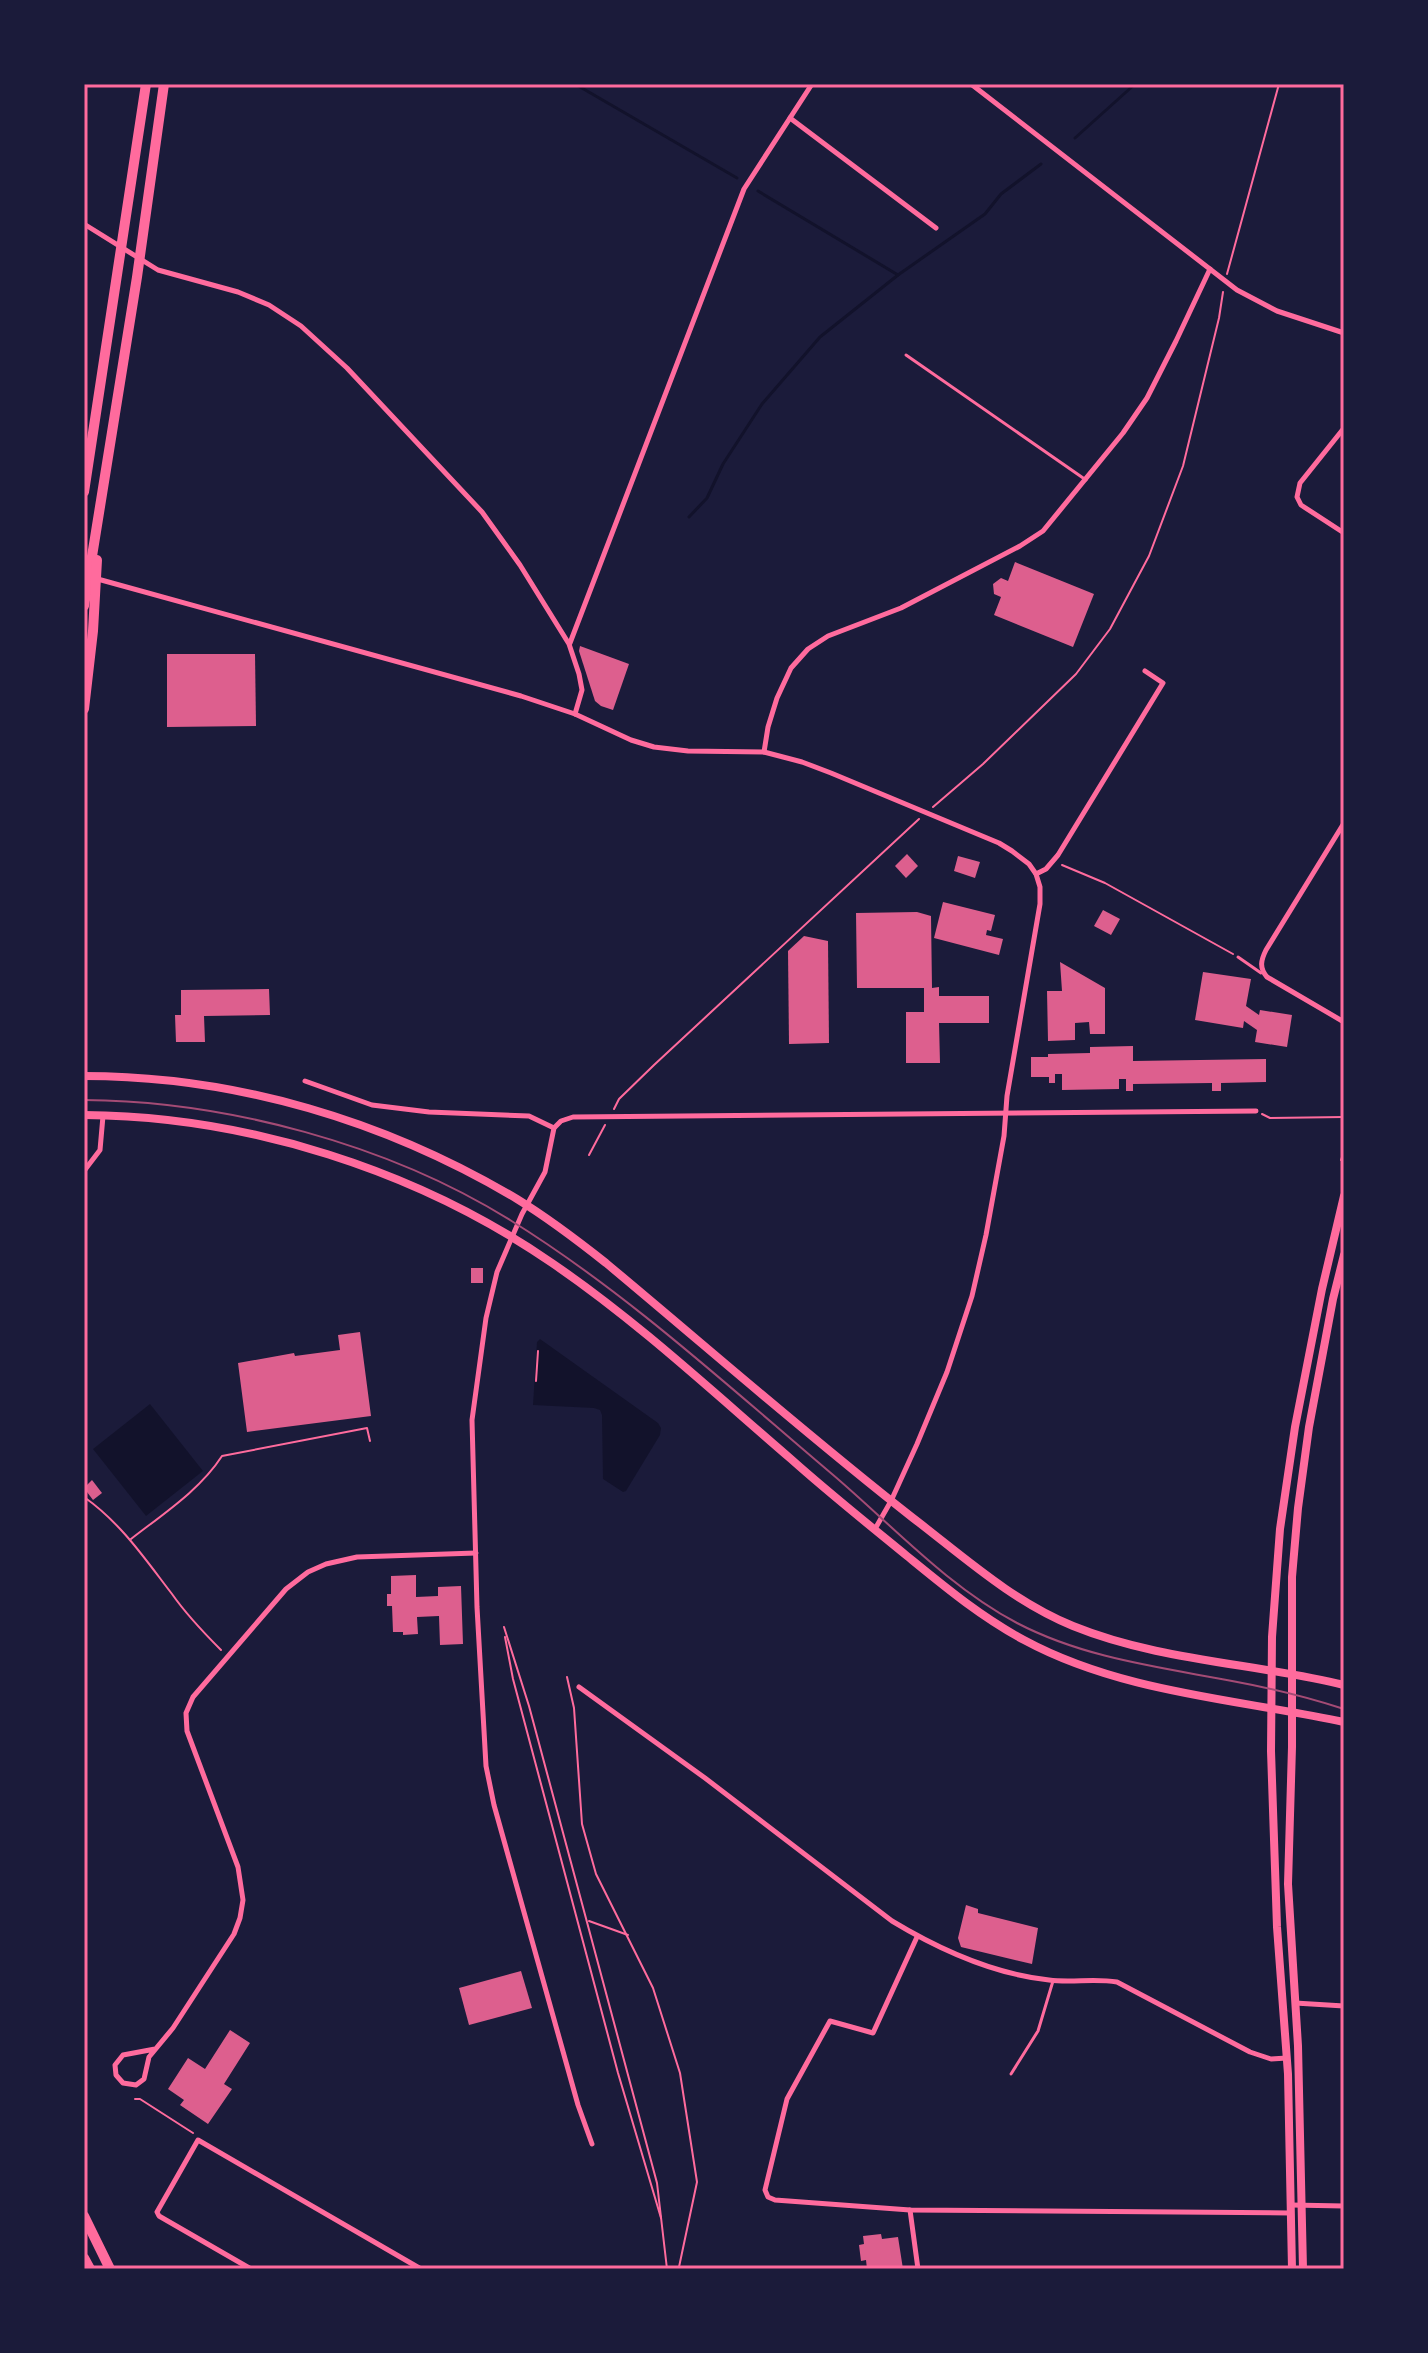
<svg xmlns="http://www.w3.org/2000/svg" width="1428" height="2353" viewBox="0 0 1428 2353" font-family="Inter,sans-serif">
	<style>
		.water { fill: #12122b }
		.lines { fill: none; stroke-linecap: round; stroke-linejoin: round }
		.stream { stroke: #12122b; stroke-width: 3 }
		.building { fill: #dd5f8e }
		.path { stroke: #ff6b9d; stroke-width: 2 }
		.service { stroke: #ff6b9d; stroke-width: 3 }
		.minor { stroke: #ff6b9d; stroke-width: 5 }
		.secondary { stroke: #ff6b9d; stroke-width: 8 }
		.motorway { stroke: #ff6b9d; stroke-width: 10 }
		.tram { stroke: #a44b75; stroke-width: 2 }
		.neatline { fill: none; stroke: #ff6b9d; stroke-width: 3 }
	</style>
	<rect width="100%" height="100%" fill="#1b1b3a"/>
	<!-- water -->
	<g class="water">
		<polygon points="540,1339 658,1423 661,1428 660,1435 626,1491 623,1492 603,1479 602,1415 600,1410 594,1408 533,1405 537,1342"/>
		<polygon points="150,1404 203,1471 146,1516 93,1449"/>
	</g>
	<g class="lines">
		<!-- stream -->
		<g class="stream">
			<polyline points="575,84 737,178"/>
			<polyline points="1075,138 1135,84"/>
			<polyline points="758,191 898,275"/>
			<polyline points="689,517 707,498 723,464 762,404 820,337 898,275 985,214 1001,194 1041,164"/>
		</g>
	</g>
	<!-- building -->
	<g class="building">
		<polygon points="1015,562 1094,594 1073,647 994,615 1001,597 994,594 993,584 1001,578 1008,581"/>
		<polygon points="580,646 629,664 613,710 601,706 595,701 579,651"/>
		<polygon points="167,654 255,654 256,726 167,727"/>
		<polygon points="907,854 918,866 906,878 895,866"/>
		<polygon points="958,856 980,862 975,878 954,871"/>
		<polygon points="943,902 995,915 991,931 987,930 986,935 1003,939 999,955 934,938"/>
		<polygon points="1103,910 1120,919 1111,935 1094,926"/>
		<polygon points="917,912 931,916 932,988 939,987 939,996 989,996 989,1023 939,1023 940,1063 906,1063 906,1012 924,1012 924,988 857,988 856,913"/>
		<polygon points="804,936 828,941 829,1043 789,1044 788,951"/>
		<polygon points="1060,962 1105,988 1105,1034 1090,1034 1089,1022 1075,1023 1075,1040 1048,1041 1047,991 1062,991"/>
		<polygon points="1203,972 1251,979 1246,1006 1259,1015 1260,1010 1292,1015 1287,1047 1255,1042 1257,1030 1244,1021 1243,1028 1195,1020"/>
		<polygon points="269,989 270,1015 204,1016 205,1042 176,1042 175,1015 181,1015 181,990"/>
		<polygon points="1133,1046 1133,1061 1266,1059 1266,1082 1221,1083 1221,1091 1212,1091 1212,1083 1133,1084 1133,1091 1126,1091 1126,1079 1119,1079 1119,1089 1062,1090 1062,1074 1055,1074 1055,1083 1049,1083 1049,1077 1031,1077 1031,1057 1048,1057 1048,1054 1090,1053 1090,1047"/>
		<rect x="471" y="1268" width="12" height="15"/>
		<polygon points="360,1332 371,1416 247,1432 238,1363 294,1353 295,1356 340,1350 338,1335"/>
		<polygon points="92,1480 102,1493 93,1500 84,1488"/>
		<polygon points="416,1575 416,1597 438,1596 438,1587 461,1586 463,1644 440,1645 439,1616 417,1617 418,1634 403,1635 403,1632 393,1632 392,1606 387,1606 387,1594 391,1594 391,1576"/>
		<polygon points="966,1905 978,1909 978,1913 1038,1928 1032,1964 961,1947 958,1938"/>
		<polygon points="521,1971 532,2008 469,2025 459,1988"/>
		<polygon points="230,2030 250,2043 224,2084 232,2089 208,2124 180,2105 184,2100 168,2089 188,2058 205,2069"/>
		<polygon points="881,2234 882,2239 898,2237 903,2269 867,2269 866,2260 861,2261 859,2245 864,2244 863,2236"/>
	</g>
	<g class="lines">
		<!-- path -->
		<g class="path">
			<polyline points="1227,274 1279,84"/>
			<polyline points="933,807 983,764 1076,674 1110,629 1149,556 1183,466 1219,318 1223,292"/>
			<polyline points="1062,865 1105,883 1233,954"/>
			<polyline points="614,1109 619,1099 654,1065 919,819"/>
			<polyline points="1262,1114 1270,1118 1344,1117"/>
			<polyline points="1344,1151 1341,1160 1344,1161"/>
			<polyline points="589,1155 605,1125"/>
			<polyline points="536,1381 538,1351"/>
			<path d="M 84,1497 C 121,1523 145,1559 172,1594 C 186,1614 204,1633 221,1650"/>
			<path d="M 131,1539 C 163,1514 200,1490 222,1456 L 367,1428 L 370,1441"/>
			<polyline points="504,1627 529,1706 657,2183 667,2269"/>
			<polyline points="505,1637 513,1679 618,2073 661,2218"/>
			<polyline points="567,1677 574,1708 582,1824 596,1874 653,1988 680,2073 697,2182 679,2267"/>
			<polyline points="589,1921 628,1935"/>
			<polyline points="135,2099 140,2099 193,2133"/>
		</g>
		<!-- service -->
		<g class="service">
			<polyline points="906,355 1086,480"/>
			<polyline points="1238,957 1261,973"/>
			<polyline points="1011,2074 1038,2031 1053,1981"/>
		</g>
		<!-- minor -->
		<g class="minor">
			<polyline points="971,84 1237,290 1277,311 1344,333"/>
			<polyline points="790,118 936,228"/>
			<polyline points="84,224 158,270 238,292 269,305 301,326 347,368 482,512 520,565 569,644 579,674 582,690 575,714"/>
			<polyline points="1344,428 1300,483 1297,497 1301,505 1344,533"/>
			<polyline points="94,578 521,696 575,714 631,740 654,747 688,751 764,752 802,762 831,773 999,843 1012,851 1029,864 1036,874 1040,887 1040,904 1007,1096 1004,1136 986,1235 972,1296 947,1372 917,1444 891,1501 875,1529"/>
			<polyline points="570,643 744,189 812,84"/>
			<polyline points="764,752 768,727 777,698 791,668 808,649 828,636 901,608 1020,546 1043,531 1123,433 1147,398 1176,341 1210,269"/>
			<path d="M 1344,823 L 1266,950 C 1261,960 1259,968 1267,977 L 1344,1022"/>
			<polyline points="1036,874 1046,869 1058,855 1163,683 1145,671"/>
			<polyline points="305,1081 372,1105 429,1112 529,1116 554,1128"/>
			<polyline points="84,1171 100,1150 103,1116"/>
			<path d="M 579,1687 L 705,1778 L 892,1921 C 940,1950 993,1974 1049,1980 C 1072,1983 1094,1978 1117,1982 L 1250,2052 L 1271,2059 L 1287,2058"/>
			<polyline points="917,1937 873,2033 830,2021 787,2099 765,2190 768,2197 775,2200 910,2210 1290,2213"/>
			<polyline points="1295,2003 1344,2006"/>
			<polyline points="155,2049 123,2055 115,2065 116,2075 123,2083 136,2085 144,2079 149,2057 173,2028 234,1934 240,1918 243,1900 238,1867 187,1731 186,1713 193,1697 286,1589 308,1572 326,1564 357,1557 476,1553"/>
			<polyline points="592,2144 578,2105 494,1805 486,1766 477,1607 472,1420 486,1318 497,1272 522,1214 545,1172 554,1128 561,1121 573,1117 1256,1111"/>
			<polyline points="1291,2205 1344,2206"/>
			<polyline points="910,2210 918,2269"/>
			<polyline points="251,2269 159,2216 157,2212 198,2140 421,2269"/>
		</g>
		<!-- secondary -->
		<g class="secondary">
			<path d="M 84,1076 C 237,1076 386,1121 517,1199 C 548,1218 577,1240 606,1263 C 708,1348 808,1436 913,1518 C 964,1557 1012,1601 1073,1626 C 1159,1661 1254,1663 1344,1685"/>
			<path d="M 84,1115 C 247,1116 417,1170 552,1263 C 637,1321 713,1392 791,1459 C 829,1493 868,1524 907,1556 C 945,1587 981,1617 1024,1640 C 1122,1693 1237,1699 1344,1722"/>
			<polyline points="1292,2269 1288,2074 1277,1927 1271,1751 1272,1637 1280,1529 1295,1427 1322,1289 1344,1196"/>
			<polyline points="1303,2269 1298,2046 1288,1884 1292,1747 1292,1577 1298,1508 1309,1427 1333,1299 1344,1255"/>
		</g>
		<!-- motorway -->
		<g class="motorway">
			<polyline points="84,492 146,84"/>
			<polyline points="84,606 137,277 164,84"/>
			<polyline points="84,709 93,631 97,560"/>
			<polyline points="84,2216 110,2269"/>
			<polyline points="84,2258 90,2269"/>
		</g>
		<!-- tram -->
		<path class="tram" d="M 84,1100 C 226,1101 388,1144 510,1220 C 626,1292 728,1386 832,1474 C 892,1525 947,1586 1017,1623 C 1084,1658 1159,1667 1232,1681 C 1270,1688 1307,1697 1344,1709"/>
	</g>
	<!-- border -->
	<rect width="1428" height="2353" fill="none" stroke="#1b1b3a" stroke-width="172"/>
	<rect x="86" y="86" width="1256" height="2181" class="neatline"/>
</svg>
